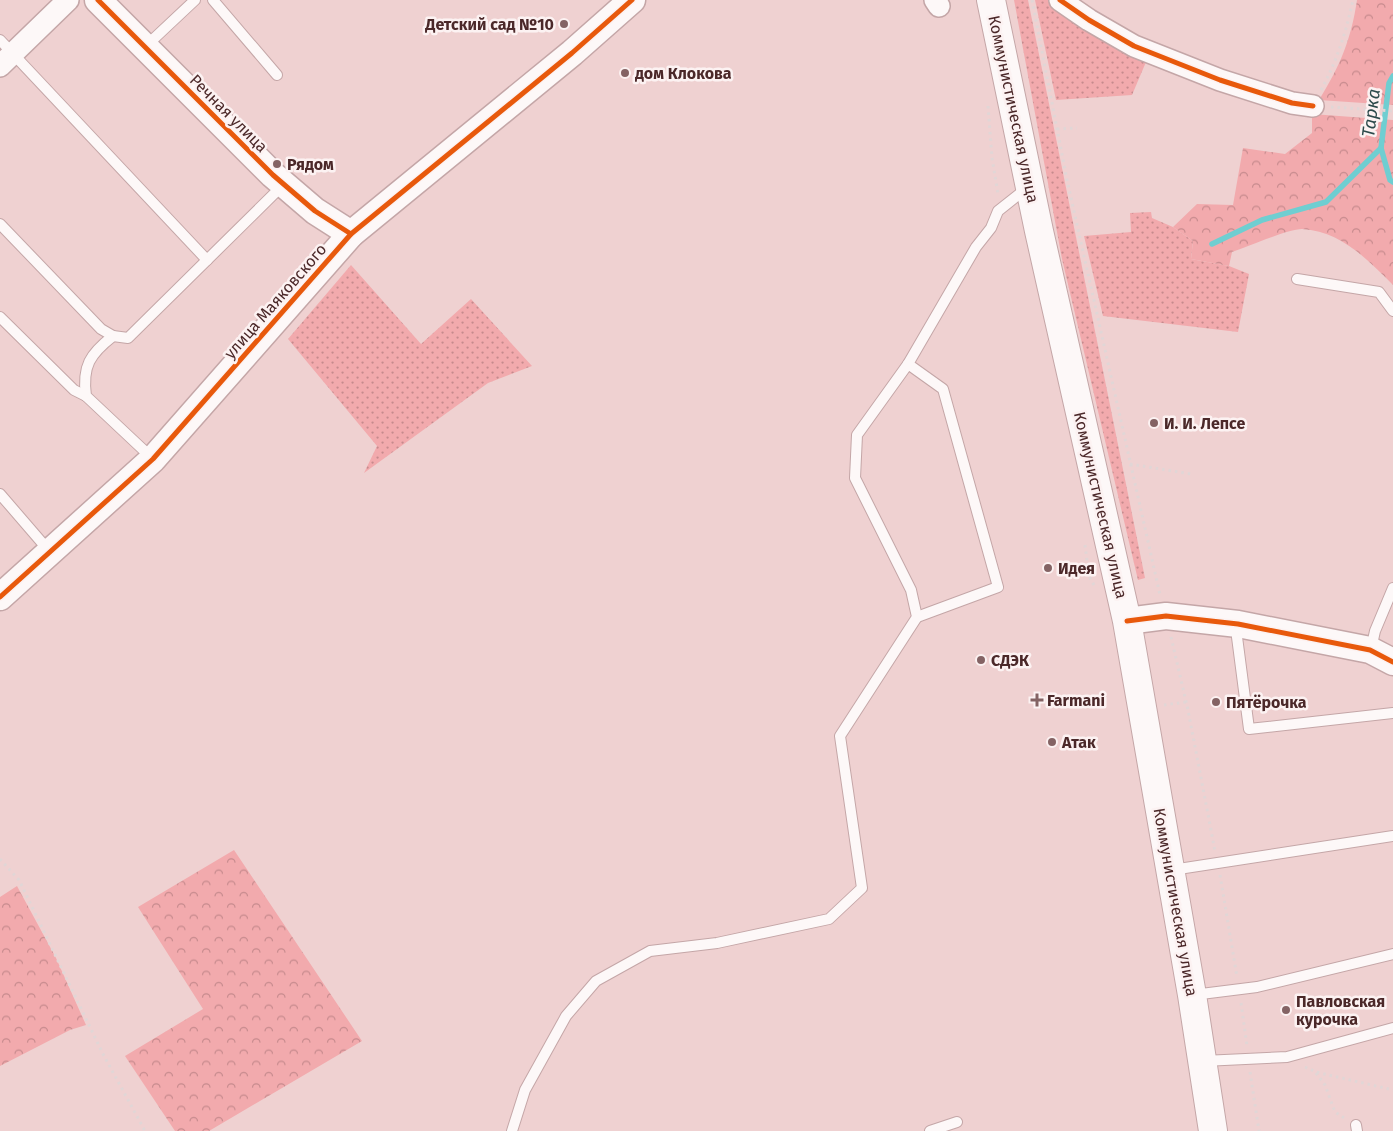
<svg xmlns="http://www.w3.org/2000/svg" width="1393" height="1131" viewBox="0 0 1393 1131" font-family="'Fira Sans',sans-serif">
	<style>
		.grass { fill: url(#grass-dots) }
		.forest { fill: url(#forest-crowns) }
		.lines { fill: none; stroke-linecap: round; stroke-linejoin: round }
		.stream { stroke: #6fced1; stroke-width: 5.5 }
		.service-casing { stroke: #c4a6a7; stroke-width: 12 }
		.minor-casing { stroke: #c4a6a7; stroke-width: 24 }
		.tertiary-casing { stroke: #c4a6a7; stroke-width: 29 }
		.secondary-casing { stroke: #c4a6a7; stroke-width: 30 }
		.path { stroke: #e1d6d6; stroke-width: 3; stroke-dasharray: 2.5 4; stroke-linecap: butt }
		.service { stroke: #fdf8f8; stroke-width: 10 }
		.minor { stroke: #fdf8f8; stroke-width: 21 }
		.tertiary { stroke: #fdf8f8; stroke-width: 26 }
		.secondary { stroke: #fdf8f8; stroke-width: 28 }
		.cycleway-casing { stroke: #fcf2f2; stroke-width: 8 }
		.cycleway { stroke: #e8590c; stroke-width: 5 }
		.poi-dot { fill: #846364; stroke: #fcf2f2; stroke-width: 2 }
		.labels { text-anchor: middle; stroke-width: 5; stroke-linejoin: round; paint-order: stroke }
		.poi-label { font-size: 16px; font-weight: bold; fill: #4b2829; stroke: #fcf2f2; text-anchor: start }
		.street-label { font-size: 16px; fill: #4b2829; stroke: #fcf2f2 }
		.water-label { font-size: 18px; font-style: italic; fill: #2c4a4b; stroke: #fcf2f2 }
	</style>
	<defs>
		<pattern id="grass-dots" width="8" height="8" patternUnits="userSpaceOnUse" patternTransform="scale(1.25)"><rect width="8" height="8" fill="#f2aaad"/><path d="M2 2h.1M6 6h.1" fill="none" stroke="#c68a8d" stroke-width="1.8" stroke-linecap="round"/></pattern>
		<pattern id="forest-crowns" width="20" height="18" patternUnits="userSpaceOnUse" patternTransform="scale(1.25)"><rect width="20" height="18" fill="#f2aaad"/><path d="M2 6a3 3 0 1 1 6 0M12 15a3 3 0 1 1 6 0" fill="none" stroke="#c68a8d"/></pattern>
	</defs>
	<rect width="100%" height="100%" fill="#efd1d1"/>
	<!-- grass -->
	<g class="grass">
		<polygon points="1014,0 1028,0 1145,578 1138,580 1062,259"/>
		<polygon points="1035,0 1050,0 1146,62 1132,95 1056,100"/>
		<polygon points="1151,212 1152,218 1173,227 1193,241 1191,259 1229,266 1249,274 1238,332 1103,316 1084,236 1131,232 1130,213"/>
		<polygon points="351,265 421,344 471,299 532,366 488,383 364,473 377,446 288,339"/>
	</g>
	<!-- forest -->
	<g class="forest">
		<path d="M 1357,0 L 1393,0 L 1393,105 L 1319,100 C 1340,66 1351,40 1357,0 Z"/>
		<path d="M 1312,114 L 1393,120 L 1393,285 C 1368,260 1341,231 1302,229 C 1288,229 1247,247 1232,252 L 1229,266 L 1191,259 L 1193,241 L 1173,227 L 1197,204 L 1233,205 L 1243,148 L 1285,154 L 1312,133 Z"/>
		<polygon points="234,850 362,1041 209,1131 175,1131 125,1056 203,1009 138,907"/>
		<polygon points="17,886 56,958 86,1025 70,1030 0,1066 0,897"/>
	</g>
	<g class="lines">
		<!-- stream -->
		<g class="stream">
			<polyline points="1393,76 1389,83 1381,148 1390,180 1393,182"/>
			<polyline points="1212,244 1262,220 1326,202 1381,148"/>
		</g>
		<defs>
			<g id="service">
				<polyline points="213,0 277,75"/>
				<polyline points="0,40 207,260"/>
				<polyline points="146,46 195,0"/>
				<polyline points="0,224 101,329 113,336 128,338 283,185"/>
				<polyline points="1297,279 1379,292 1393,311"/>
				<polyline points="0,317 74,390 86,396"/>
				<path d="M 113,336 C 90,354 82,366 86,396 L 152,458"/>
				<polyline points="908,364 943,389 998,587 917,617"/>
				<polyline points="0,494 50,552"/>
				<polyline points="1238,625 1237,637 1249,729 1393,713"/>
				<polyline points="1371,649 1375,631 1393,588"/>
				<polyline points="1172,870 1393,836"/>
				<polyline points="1193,995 1257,987 1393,954"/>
				<polyline points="1203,1061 1287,1057 1393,1028"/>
				<polyline points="1356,1125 1357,1131"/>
				<polyline points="512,1131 525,1090 566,1016 596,981 650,951 717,943 829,919 862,888 840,736 917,617 911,590 855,478 857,435 908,364 976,247 991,228 998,211 1027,188"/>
				<polyline points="930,1131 957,1122"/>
			</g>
			<g id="minor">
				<polyline points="935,0 939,6"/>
				<polyline points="1060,0 1089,20 1134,46 1220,80 1292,103 1313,106"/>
				<polyline points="0,66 68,0"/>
			</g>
			<g id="tertiary">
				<polyline points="98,0 273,175 315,211 351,234"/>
				<polyline points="0,597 153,459 351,234 572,53 632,0"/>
				<polyline points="1127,621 1166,616 1238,624 1370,650 1393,662"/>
			</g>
			<polyline id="secondary" points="991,0 1039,231 1127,621 1192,995 1213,1131"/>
		</defs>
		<!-- service casing -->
		<use href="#service" class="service-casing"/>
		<!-- minor casing -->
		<use href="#minor" class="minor-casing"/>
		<!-- tertiary casing -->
		<use href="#tertiary" class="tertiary-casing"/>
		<!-- secondary casing -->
		<use href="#secondary" class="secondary-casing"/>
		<!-- path -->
		<g class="path">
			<polyline points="1032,0 1067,180 1160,595"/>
			<path d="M 1321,90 C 1337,61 1346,32 1353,0"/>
			<polyline points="988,106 992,158 998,194"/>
			<polyline points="1331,107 1393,111"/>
			<polyline points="1057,129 1077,128"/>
			<polyline points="1130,464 1191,474"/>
			<polyline points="1085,545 1089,576 1095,587"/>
			<polyline points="1171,637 1188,710 1215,851"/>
			<polyline points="1164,705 1186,702"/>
			<polyline points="0,859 19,880 103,1054 145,1131"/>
			<polyline points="1220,875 1237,977"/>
			<polyline points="1241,1003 1247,1046"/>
			<polyline points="1305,1067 1316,1072 1393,1090"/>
			<polyline points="1250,1072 1259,1131"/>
			<polyline points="1316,1073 1325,1085 1335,1112 1346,1119"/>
		</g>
		<!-- service -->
		<use href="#service" class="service"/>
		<!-- minor -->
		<use href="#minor" class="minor"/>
		<!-- tertiary -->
		<use href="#tertiary" class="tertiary"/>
		<!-- secondary -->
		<use href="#secondary" class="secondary"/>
		<defs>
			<g id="cycleway">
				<polyline points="98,0 273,175 315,211 351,234"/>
				<polyline points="1060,0 1089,20 1134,46 1220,80 1292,103 1313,106"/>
				<polyline points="0,597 153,459 351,234 572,53 632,0"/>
				<polyline points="1127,621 1166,616 1238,624 1370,650 1393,662"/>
			</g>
		</defs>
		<!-- cycleway casing -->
		<use href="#cycleway" class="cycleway-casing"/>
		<!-- cycleway -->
		<use href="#cycleway" class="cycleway"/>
	</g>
	<!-- markers -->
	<g class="poi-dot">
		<circle cx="564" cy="24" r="5"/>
		<circle cx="625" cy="73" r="5"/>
		<circle cx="277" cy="164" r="5"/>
		<circle cx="1154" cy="423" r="5"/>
		<circle cx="1048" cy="568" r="5"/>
		<circle cx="981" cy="660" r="5"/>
		<path d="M1034.5 692.5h5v5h5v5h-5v5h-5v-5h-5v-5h5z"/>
		<circle cx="1216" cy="702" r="5"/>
		<circle cx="1052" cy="742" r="5"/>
		<circle cx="1286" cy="1010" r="5"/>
	</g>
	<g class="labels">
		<!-- poi labels -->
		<g class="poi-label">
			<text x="554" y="30" text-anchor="end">Детский сад №10</text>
			<text x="635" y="79">дом Клокова</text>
			<text x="287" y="170">Рядом</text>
			<text x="1164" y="429">И. И. Лепсе</text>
			<text x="1058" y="574">Идея</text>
			<text x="991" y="666">СДЭК</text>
			<text x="1047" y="706">Farmani</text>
			<text x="1226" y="708">Пятёрочка</text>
			<text x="1062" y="748">Атак</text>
			<text x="1296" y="1007">Павловская<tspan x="1296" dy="18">курочка</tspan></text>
		</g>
		<!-- street labels -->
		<g class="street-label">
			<text transform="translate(1014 109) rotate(78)" y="6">Коммунистическая улица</text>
			<text transform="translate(229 113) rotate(45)" y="6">Речная улица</text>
			<text transform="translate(275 301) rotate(-49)" y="6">улица Маяковского</text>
			<text transform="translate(1101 505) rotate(77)" y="6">Коммунистическая улица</text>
			<text transform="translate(1176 902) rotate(80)" y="6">Коммунистическая улица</text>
		</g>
		<!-- water labels -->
		<g class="water-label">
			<text transform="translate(1371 113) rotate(-83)" y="6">Тарка</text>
		</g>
	</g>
</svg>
